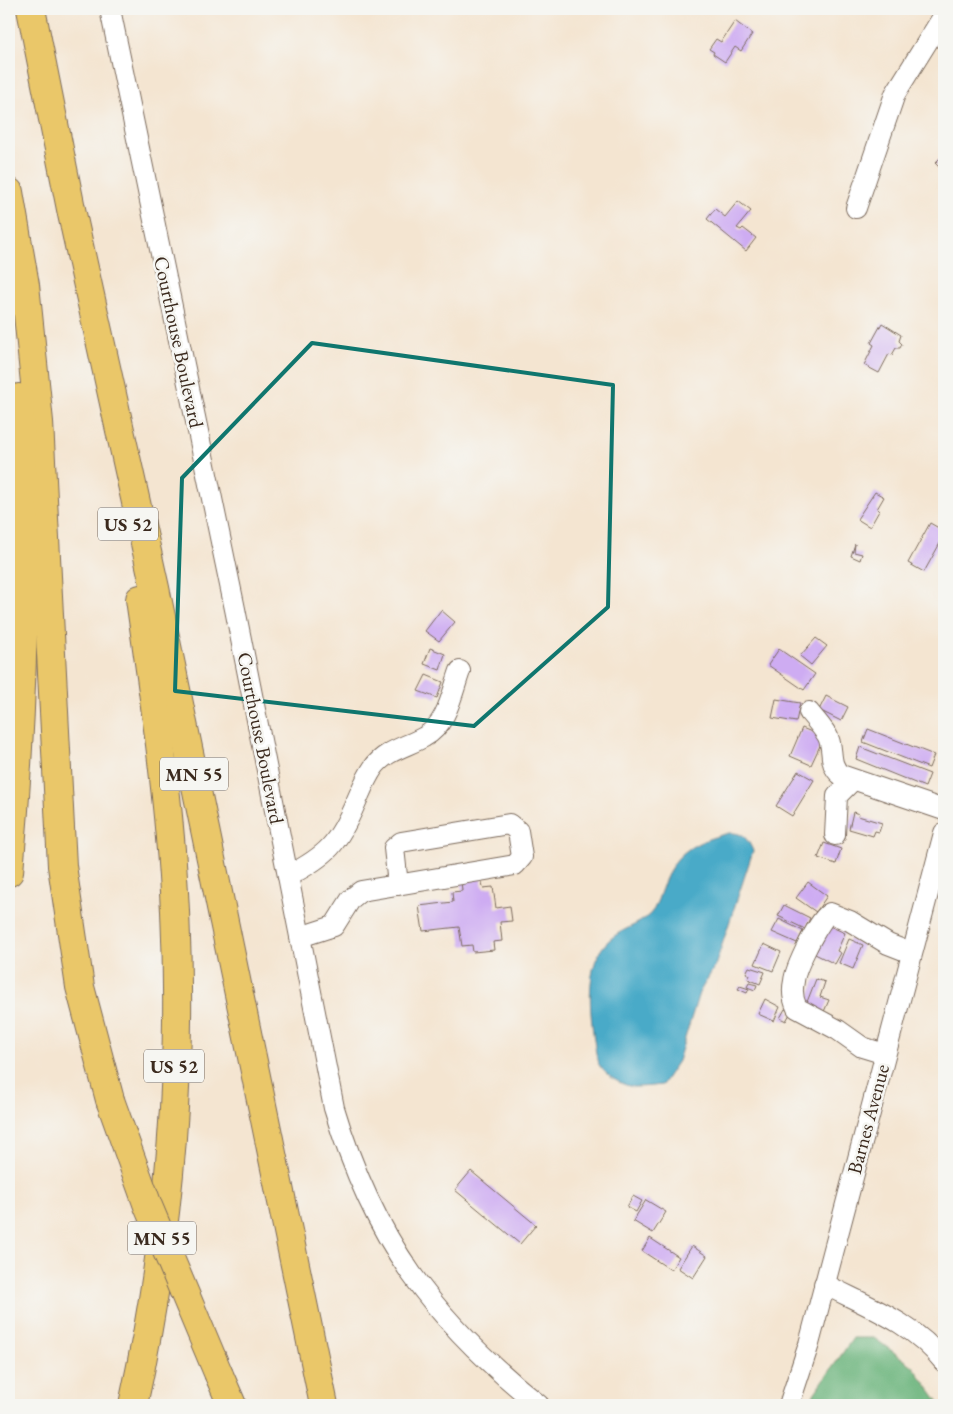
<svg xmlns="http://www.w3.org/2000/svg" width="953" height="1414" viewBox="0 0 953 1414" font-family="'EB Garamond',serif">
	<style>
		.forest { fill: #6bb47c; stroke: #536f4d }
		.water { fill: #49aac8; stroke: #426a73 }
		.building { fill: #ceacf2 }
		.lines { fill: none; stroke-linecap: round; stroke-linejoin: round }
		.minor-casing { stroke: #7c6b5d; stroke-width: 22 }
		.highway-casing { stroke: #7c6b5d; stroke-width: 30 }
		.minor { stroke: #fff; stroke-width: 20 }
		.highway { stroke: #eac769; stroke-width: 28 }
		.highway-bridge-casing { stroke: #7c6b5d; stroke-width: 30; stroke-linecap: butt }
		.highway-bridge { stroke: #eac769; stroke-width: 28 }
		.marked { fill: none; stroke: #0f766e; stroke-width: 4; stroke-linejoin: round }
		.labels { text-anchor: middle; stroke-width: 5; stroke-linejoin: round; paint-order: stroke }
		.shield { fill: #f6f6f2; stroke: #73675e; stroke-width: 1 }
		.shield-label { font-size: 19px; font-weight: bold; fill: #3b2a1e }
		.street-label { font-size: 20px; fill: #3b2a1e; stroke: #f6f6f2 }
	</style>
	<rect width="100%" height="100%" fill="#f6f6f2"/>
	<filter id="ink" filterUnits="userSpaceOnUse"><feTurbulence type="fractalNoise" baseFrequency=".02" numOctaves="2"/><feDisplacementMap in="SourceGraphic" scale="10" xChannelSelector="R" yChannelSelector="G"/><feConvolveMatrix kernelMatrix="1 2 1 2 8 2 1 2 1" color-interpolation-filters="sRGB"/></filter>
	<filter id="wash" filterUnits="userSpaceOnUse"><feTurbulence type="fractalNoise" baseFrequency=".0096" numOctaves="4" result="noise"/><feDisplacementMap in="SourceGraphic" scale="20" xChannelSelector="R" yChannelSelector="G"/><feGaussianBlur stdDeviation="1.12" result="paint"/><feColorMatrix in="noise" values="0 0 0 0 0 0 0 0 0 0 0 0 0 0 0 0 0 1.4 0 .05"/><feComposite in="paint" operator="in"/></filter>
	<g filter="url(#wash)">
		<rect width="100%" height="100%" fill="#f4e5d1"/>
		<!-- forest -->
		<polygon class="forest" points="853,1338 874,1338 913,1366 941,1405 811,1405 814,1394"/>
		<!-- water -->
		<path class="water" d="M 729,833 C 743,832 748,839 753,851 L 715,966 L 699,993 L 678,1061 L 662,1085 C 653,1086 643,1087 634,1087 C 620,1085 601,1073 597,1060 C 592,1025 579,961 613,937 C 626,927 645,923 654,909 C 660,897 663,882 670,870 C 682,847 705,839 729,833 Z"/>
		<g id="blocks">
			<!-- building -->
			<g class="building">
				<polygon points="735,21 752,34 741,51 735,47 725,62 713,54 714,52 709,49 716,39 721,42"/>
				<polygon points="944,154 944,172 935,163"/>
				<polygon points="738,201 751,211 737,228 741,230 743,228 756,238 746,251 707,219 715,209 725,217"/>
				<polygon points="882,323 901,335 899,341 902,344 900,348 896,348 892,355 889,354 879,373 864,365 874,345 871,343"/>
				<polygon points="875,492 884,497 877,509 879,511 870,527 857,519"/>
				<polygon points="930,523 944,531 944,536 924,572 908,563"/>
				<polygon points="855,544 854,552 862,554 860,560 851,556"/>
				<polygon points="441,610 455,622 439,641 425,631"/>
				<polygon points="816,638 827,646 811,665 800,656"/>
				<polygon points="430,648 445,654 440,670 424,664"/>
				<polygon points="779,649 815,674 804,690 768,665"/>
				<polygon points="426,675 443,682 437,698 418,691"/>
				<polygon points="826,696 848,707 841,721 819,710"/>
				<polygon points="776,699 800,703 796,722 772,718"/>
				<polygon points="802,728 824,737 811,765 790,756"/>
				<polygon points="868,729 934,755 929,768 863,742"/>
				<polygon points="860,747 930,774 925,787 856,759"/>
				<polygon points="798,771 814,780 792,816 776,806"/>
				<polygon points="853,812 859,814 858,816 882,823 879,832 875,831 873,836 849,829"/>
				<polygon points="824,843 841,849 836,864 818,858"/>
				<polygon points="481,876 483,888 493,887 496,908 510,906 512,921 500,922 502,941 493,942 494,950 473,952 472,945 462,946 459,927 423,931 419,906 453,902 452,892 462,891 461,879"/>
				<polygon points="808,882 827,896 816,912 796,898"/>
				<polygon points="784,905 810,918 805,929 778,916"/>
				<polygon points="779,919 803,931 797,943 772,932"/>
				<polygon points="825,924 845,933 837,951 841,953 835,964 815,954 824,937 820,935"/>
				<polygon points="849,939 863,945 853,969 839,963"/>
				<polygon points="764,944 781,952 773,971 755,964"/>
				<polygon points="749,967 765,972 760,984 748,979 750,975 746,973"/>
				<polygon points="816,979 825,982 820,997 829,1000 823,1014 805,1007"/>
				<polygon points="749,983 757,985 755,990 747,987"/>
				<polygon points="740,986 749,989 747,993 738,989"/>
				<polygon points="765,999 780,1007 774,1021 758,1014"/>
				<polygon points="785,1009 791,1012 786,1021 780,1018"/>
				<polygon points="471,1171 536,1225 520,1244 455,1190"/>
				<polygon points="633,1196 642,1201 636,1212 627,1207"/>
				<polygon points="646,1200 666,1212 653,1233 633,1221"/>
				<polygon points="650,1238 679,1257 671,1270 642,1251"/>
				<polygon points="692,1246 707,1256 693,1278 678,1268"/>
			</g>
		</g>
	</g>
	<g filter="url(#ink)">
		<use href="#blocks" fill-opacity="0" stroke="#7c6b5d" stroke-width="1"/>
		<g class="lines">
			<defs>
				<g id="minor">
					<path d="M 110,9 L 235,609 L 334,1108 C 373,1239 433,1320 539,1405"/>
					<polyline points="856,208 895,94 944,15"/>
					<path d="M 809,712 C 815,719 822,727 827,735 C 835,748 827,764 841,775 L 944,810"/>
					<polyline points="835,835 837,796 853,780"/>
					<path d="M 288,876 C 328,855 338,844 356,802 C 361,791 366,778 373,768 C 386,750 406,747 424,737 C 447,725 452,693 460,671"/>
					<polyline points="300,937 334,926 351,899 361,891 515,865 522,857 518,831 509,824 401,842 394,848 398,885"/>
					<path d="M 885,1054 L 862,1047 L 838,1030 L 797,1008 C 793,1000 792,990 794,981 C 795,969 819,918 830,913 L 850,921 L 888,944 L 911,953"/>
					<path d="M 824,1284 C 867,1306 914,1323 944,1362"/>
					<polyline points="789,1405 809,1344 944,833"/>
				</g>
				<g id="highway">
					<polyline points="31,9 72,214 155,588 324,1405"/>
					<polyline points="9,192 25,285 39,422 62,866 80,987 110,1100"/>
					<path d="M 9,872 C 23,715 28,556 19,398"/>
					<polyline points="219,1375 232,1405"/>
					<path d="M 133,1405 C 168,1244 183,1076 175,911 C 170,806 155,703 140,599"/>
				</g>
			</defs>
			<!-- minor casing -->
			<use href="#minor" class="minor-casing"/>
			<!-- highway casing -->
			<use href="#highway" class="highway-casing"/>
			<!-- minor -->
			<use href="#minor" class="minor"/>
			<!-- highway -->
			<use href="#highway" class="highway"/>
			<defs>
				<polyline id="highway-bridge" points="110,1100 148,1206 219,1375"/>
			</defs>
			<!-- highway-bridge casing -->
			<use href="#highway-bridge" class="highway-bridge-casing"/>
			<!-- highway-bridge -->
			<use href="#highway-bridge" class="highway-bridge"/>
		</g>
	</g>
	<!-- marked area -->
	<path class="marked" d="M 312,343 L 613,385 L 608,607 L 474,726 L 175,691 L 182,478 Z"/>
	<g class="labels">
		<!-- shield labels -->
		<g class="shield">
			<rect x="98" y="507.5" width="60" height="33" rx="4"/>
			<rect x="160" y="757.5" width="68" height="33" rx="4"/>
			<rect x="144" y="1049.5" width="60" height="33" rx="4"/>
			<rect x="128" y="1221.5" width="68" height="33" rx="4"/>
		</g>
		<g class="shield-label">
			<text x="128" y="531">US 52</text>
			<text x="194" y="781">MN 55</text>
			<text x="174" y="1073">US 52</text>
			<text x="162" y="1245">MN 55</text>
		</g>
		<!-- street labels -->
		<g class="street-label">
			<text transform="translate(179 342) rotate(78)" y="7">Courthouse Boulevard</text>
			<text transform="translate(261 738) rotate(79)" y="7">Courthouse Boulevard</text>
			<text transform="translate(868 1119) rotate(-75)" y="7">Barnes Avenue</text>
		</g>
	</g>
	<!-- margin -->
	<rect width="953" height="1414" fill="none" stroke="#f6f6f2" stroke-width="30"/>
</svg>
